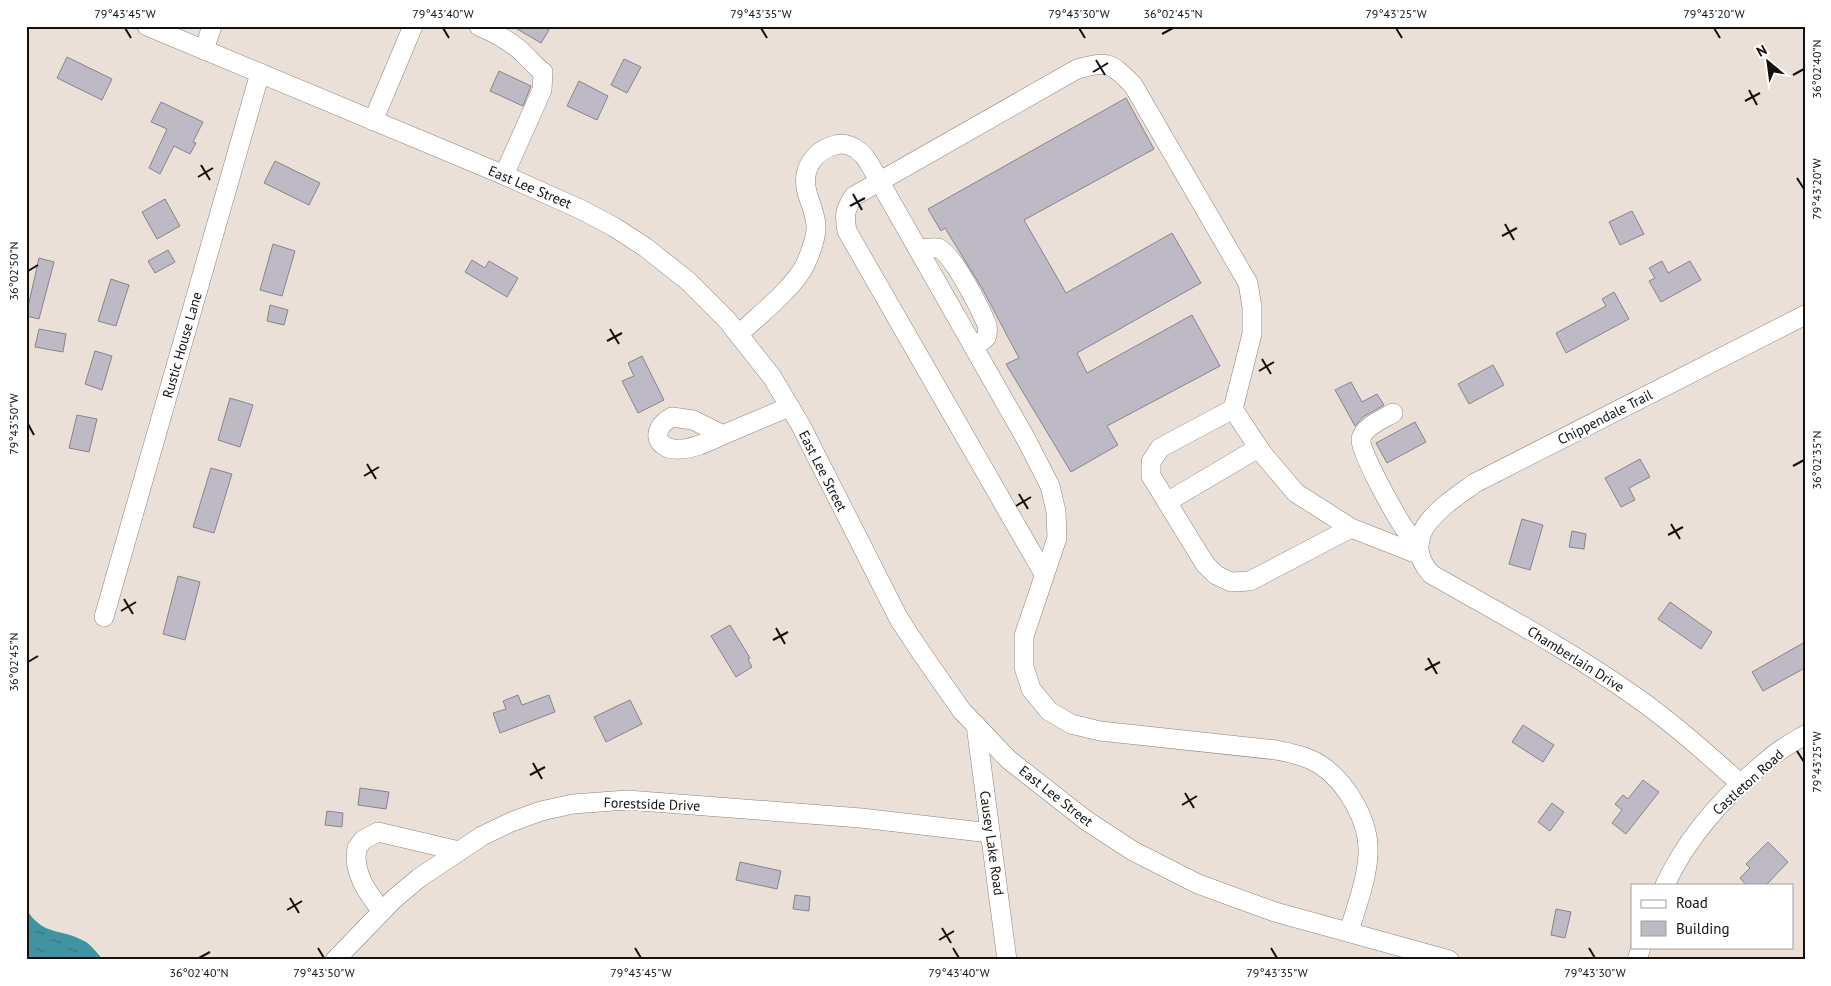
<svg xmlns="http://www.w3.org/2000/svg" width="1831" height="986" viewBox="0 0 1831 986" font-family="'PT Sans',sans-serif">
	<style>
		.water { fill: url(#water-ripples) }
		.building { fill: #bdb9c5; stroke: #88848f }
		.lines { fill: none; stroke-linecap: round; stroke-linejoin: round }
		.minor-casing { stroke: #8d837b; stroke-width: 20 }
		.minor { stroke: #fff; stroke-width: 19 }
		.ticks { fill: none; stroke: #13100d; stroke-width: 2 }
		.labels { text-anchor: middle; stroke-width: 4; stroke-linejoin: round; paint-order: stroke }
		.street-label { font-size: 14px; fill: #13100d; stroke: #fff }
		.neatline { fill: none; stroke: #13100d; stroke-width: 2 }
		.ticks-label { font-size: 12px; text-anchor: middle; fill: #13100d }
	</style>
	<defs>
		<pattern id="water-ripples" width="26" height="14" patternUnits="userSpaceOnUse" patternTransform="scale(1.25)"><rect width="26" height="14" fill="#4094a1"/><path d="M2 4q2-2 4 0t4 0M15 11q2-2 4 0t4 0" fill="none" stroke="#347782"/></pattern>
	</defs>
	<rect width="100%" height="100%" fill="#ebe0d7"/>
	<!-- water -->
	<path class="water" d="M 26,909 C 45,938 60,927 86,942 C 91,945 96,952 100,956 L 100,960 L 26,960 Z"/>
	<!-- building -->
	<g class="building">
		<polygon points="512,26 543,26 549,30 541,43"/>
		<polygon points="67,57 112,79 102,100 57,78"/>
		<polygon points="624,59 641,67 627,93 611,85"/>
		<polygon points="499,71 531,86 523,106 490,91"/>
		<polygon points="579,81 608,96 597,120 567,106"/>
		<polygon points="1126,98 1154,149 1024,220 1066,293 1172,233 1201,283 1077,353 1087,373 1192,315 1220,366 1107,426 1118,445 1071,472 1006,364 1019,358 983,290 945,228 941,231 928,209"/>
		<polygon points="161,102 203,122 193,142 196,143 190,154 174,146 160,174 149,168 167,129 151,122"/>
		<polygon points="275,161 320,183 309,205 264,183"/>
		<polygon points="165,199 180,226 157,239 142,212"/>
		<polygon points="1632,211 1644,234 1620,245 1609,222"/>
		<polygon points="273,244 295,251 282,296 260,290"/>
		<polygon points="168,250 175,262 155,273 148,261"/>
		<polygon points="39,258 54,262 39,319 26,316"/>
		<polygon points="472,260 485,268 489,261 518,278 507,297 465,272"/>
		<polygon points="1662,261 1668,273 1690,261 1701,280 1661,302 1649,281 1655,278 1649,268"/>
		<polygon points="111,279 129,285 116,326 98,321"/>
		<polygon points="1614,292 1629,319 1566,353 1556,333 1606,306 1602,299"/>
		<polygon points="270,305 288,310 284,325 267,321"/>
		<polygon points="39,329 66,334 63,352 35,347"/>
		<polygon points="95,351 112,356 102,390 85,384"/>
		<polygon points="642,356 664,400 638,413 622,381 634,376 628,363"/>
		<polygon points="1493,365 1504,385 1469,404 1458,384"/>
		<polygon points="1351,382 1362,402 1377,394 1384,405 1363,417 1355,426 1335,390"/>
		<polygon points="230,398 253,405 240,447 218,440"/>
		<polygon points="77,415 97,419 89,452 69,448"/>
		<polygon points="1415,422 1426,442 1387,463 1376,443"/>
		<polygon points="1640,459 1650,477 1629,488 1635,500 1621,507 1605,478"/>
		<polygon points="211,468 232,474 214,533 193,527"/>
		<polygon points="1522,519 1543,525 1530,570 1509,564"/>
		<polygon points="1572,531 1586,534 1584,549 1569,547"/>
		<polygon points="178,576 200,582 185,640 163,634"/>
		<polygon points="1670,602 1712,632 1701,649 1658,619"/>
		<polygon points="730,625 750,658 748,659 752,667 736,677 711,636"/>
		<polygon points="1805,642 1805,668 1763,691 1752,672"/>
		<polygon points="518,695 522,705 549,695 555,712 500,733 493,713 506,709 503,701"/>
		<polygon points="630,700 642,724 606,742 594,717"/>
		<polygon points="1523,725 1554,745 1543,762 1512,742"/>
		<polygon points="1643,780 1659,792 1626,834 1612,823 1622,810 1615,804 1623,795 1628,799"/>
		<polygon points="360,788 389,792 386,809 358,805"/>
		<polygon points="1552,803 1564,812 1550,831 1538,822"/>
		<polygon points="327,811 343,813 342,827 325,825"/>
		<polygon points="1768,842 1788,862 1766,885 1746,885 1740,878 1750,868 1746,864"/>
		<polygon points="740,862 781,871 777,889 736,880"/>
		<polygon points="795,895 810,897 809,911 793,909"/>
		<polygon points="1556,909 1571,912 1565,938 1551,935"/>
	</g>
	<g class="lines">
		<defs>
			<g id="minor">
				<polyline points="147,26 504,175 582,210 614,227 645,247 688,281 727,320 772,377 800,424 899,619 920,651 962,711 1009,760 1087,821 1133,851 1198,884 1275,912 1449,960"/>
				<path d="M 479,26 C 495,33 514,43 526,56 C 532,62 536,67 543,72 L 542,90 L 504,175"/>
				<polyline points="204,50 212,26"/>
				<polyline points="373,121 413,26"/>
				<path d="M 918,249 C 924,249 932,247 938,248 C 952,252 981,310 987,325 C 989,340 985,339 973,346"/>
				<path d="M 739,334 C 759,315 793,289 805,265 C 810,254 817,237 816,225 C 815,213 810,203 807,192 C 801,169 814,151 835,145 C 850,141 862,152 869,163 L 1026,439 L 1050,486 L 1056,511 L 1057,538 L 1024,636 L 1024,667 L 1031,689 L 1049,711 L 1071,724 L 1100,731 L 1276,750 C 1291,753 1306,756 1319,764 C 1346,781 1370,821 1368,854 C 1367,880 1356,907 1349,932"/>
				<path d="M 1393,413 C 1383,419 1364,426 1361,439 C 1359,451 1398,520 1407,532 C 1411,535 1416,538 1420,541"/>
				<path d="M 723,435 L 693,420 L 672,417 C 648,430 657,451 680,449 C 695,449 711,440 725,434 C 746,425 768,416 789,407"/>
				<polyline points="1167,502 1258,448"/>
				<polyline points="1351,528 1250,581 1231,582 1216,575 1205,564 1151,476 1151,462 1160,448 1233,409 1262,453 1296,493 1351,528 1420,555"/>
				<path d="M 1044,574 L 847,231 C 844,214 845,210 854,196 L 1077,69 C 1109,60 1111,63 1133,85 L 1248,283 L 1252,307 L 1252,334 L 1233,409"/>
				<polyline points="104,617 260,73"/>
				<polyline points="976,725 1007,960"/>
				<path d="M 1741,784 C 1706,753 1672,722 1633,695 C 1569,650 1499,613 1431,574 C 1396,534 1445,505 1475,483 L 1805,315"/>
				<path d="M 1665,885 C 1688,835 1727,793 1770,758 C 1780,749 1793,742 1805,735"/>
				<path d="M 382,911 C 368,894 352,872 357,848 L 363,840 L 378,832 L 459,851"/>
				<polyline points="335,960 394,899 419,878 482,836 511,822 541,811 573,804 627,800 861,818 990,833"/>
				<polyline points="1637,960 1641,947"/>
			</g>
		</defs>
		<!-- minor casing -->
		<use href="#minor" class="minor-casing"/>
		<!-- minor -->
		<use href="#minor" class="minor"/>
	</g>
	<!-- ticks -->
	<path class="ticks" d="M 125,28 L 131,38M 443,28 L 449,38M 761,28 L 767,38M 1079,28 L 1085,38M 1396,28 L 1402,38M 1714,28 L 1720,38M 1162,34 L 1173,28M 1096,60 L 1105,75M 1093,72 L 1108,63M 1793,75 L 1804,69M 1749,90 L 1757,105M 1745,101 L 1760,93M 201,165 L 210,180M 198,177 L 213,168M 1797,178 L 1804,189M 853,194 L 862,210M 850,206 L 865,198M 1505,224 L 1514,240M 1502,236 L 1517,228M 28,271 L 38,265M 610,329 L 619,344M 607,341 L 622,333M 1262,359 L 1271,374M 1259,371 L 1274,362M 28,424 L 34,435M 367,464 L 376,479M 1793,466 L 1804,460M 364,476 L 379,467M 1019,494 L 1028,509M 1016,506 L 1031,497M 1671,524 L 1680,539M 1668,535 L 1683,527M 124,599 L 133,614M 121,611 L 136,602M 776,628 L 785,644M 773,640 L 788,632M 1428,658 L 1437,674M 28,662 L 38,656M 1425,670 L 1440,662M 1797,751 L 1804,762M 533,763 L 542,779M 530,775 L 545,767M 1185,793 L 1194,808M 1182,805 L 1197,796M 290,898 L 299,913M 287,910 L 302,901M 942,928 L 951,943M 939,940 L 954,931M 318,948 L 324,958M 635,948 L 641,958M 953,948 L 959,958M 1271,948 L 1277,958M 1589,948 L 1595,958M 199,958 L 210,952"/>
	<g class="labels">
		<!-- street labels -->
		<g class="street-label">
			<text transform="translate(530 187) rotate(23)" y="5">East Lee Street</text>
			<text transform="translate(182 345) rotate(-74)" y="5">Rustic House Lane</text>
			<text transform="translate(1605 417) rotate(-27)" y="5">Chippendale Trail</text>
			<text transform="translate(823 471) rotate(63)" y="5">East Lee Street</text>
			<text transform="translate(1576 659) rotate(32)" y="5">Chamberlain Drive</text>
			<text transform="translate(1748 782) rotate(-42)" y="5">Castleton Road</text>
			<text transform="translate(1056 796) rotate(38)" y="5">East Lee Street</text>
			<text transform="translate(652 804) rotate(2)" y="5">Forestside Drive</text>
			<text transform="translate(992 843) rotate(82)" y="5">Causey Lake Road</text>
		</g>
	</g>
	<!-- border -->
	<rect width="1831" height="986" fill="none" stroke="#ffffff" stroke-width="55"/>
	<!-- legend -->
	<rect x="1631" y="884" width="162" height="65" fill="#ffffff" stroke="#a19f9e"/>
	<rect x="1641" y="900" width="25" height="8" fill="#ffffff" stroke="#a19f9e"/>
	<text x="1676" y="908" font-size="15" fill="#13100d">Road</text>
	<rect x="1641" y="921" width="25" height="15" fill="#bdb9c5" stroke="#a19f9e"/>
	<text x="1676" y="934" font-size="15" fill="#13100d">Building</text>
	<!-- north arrow -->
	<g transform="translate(1768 62) rotate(331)" stroke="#ffffff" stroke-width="4" paint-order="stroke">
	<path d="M0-4L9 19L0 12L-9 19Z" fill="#13100d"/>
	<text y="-8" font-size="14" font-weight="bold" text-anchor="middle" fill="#13100d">N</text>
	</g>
	<rect x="28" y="28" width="1776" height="930" class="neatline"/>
	<g class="ticks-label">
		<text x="125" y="18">79°43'45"W</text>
		<text x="443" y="18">79°43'40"W</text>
		<text x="761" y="18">79°43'35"W</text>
		<text x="1079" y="18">79°43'30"W</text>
		<text x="1173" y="18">36°02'45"N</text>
		<text x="1396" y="18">79°43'25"W</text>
		<text x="1714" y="18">79°43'20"W</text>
		<text transform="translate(1817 69) rotate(-90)" y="4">36°02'40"N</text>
		<text transform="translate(1817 189) rotate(-90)" y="4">79°43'20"W</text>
		<text transform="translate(14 271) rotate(-90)" y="4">36°02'50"N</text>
		<text transform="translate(14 424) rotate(-90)" y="4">79°43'50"W</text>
		<text transform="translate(1817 460) rotate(-90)" y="4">36°02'35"N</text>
		<text transform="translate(14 662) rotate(-90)" y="4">36°02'45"N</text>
		<text transform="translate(1817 762) rotate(-90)" y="4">79°43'25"W</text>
		<text x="199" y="977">36°02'40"N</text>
		<text x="324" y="977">79°43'50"W</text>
		<text x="641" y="977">79°43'45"W</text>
		<text x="959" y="977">79°43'40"W</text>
		<text x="1277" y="977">79°43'35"W</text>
		<text x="1595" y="977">79°43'30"W</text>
	</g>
</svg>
